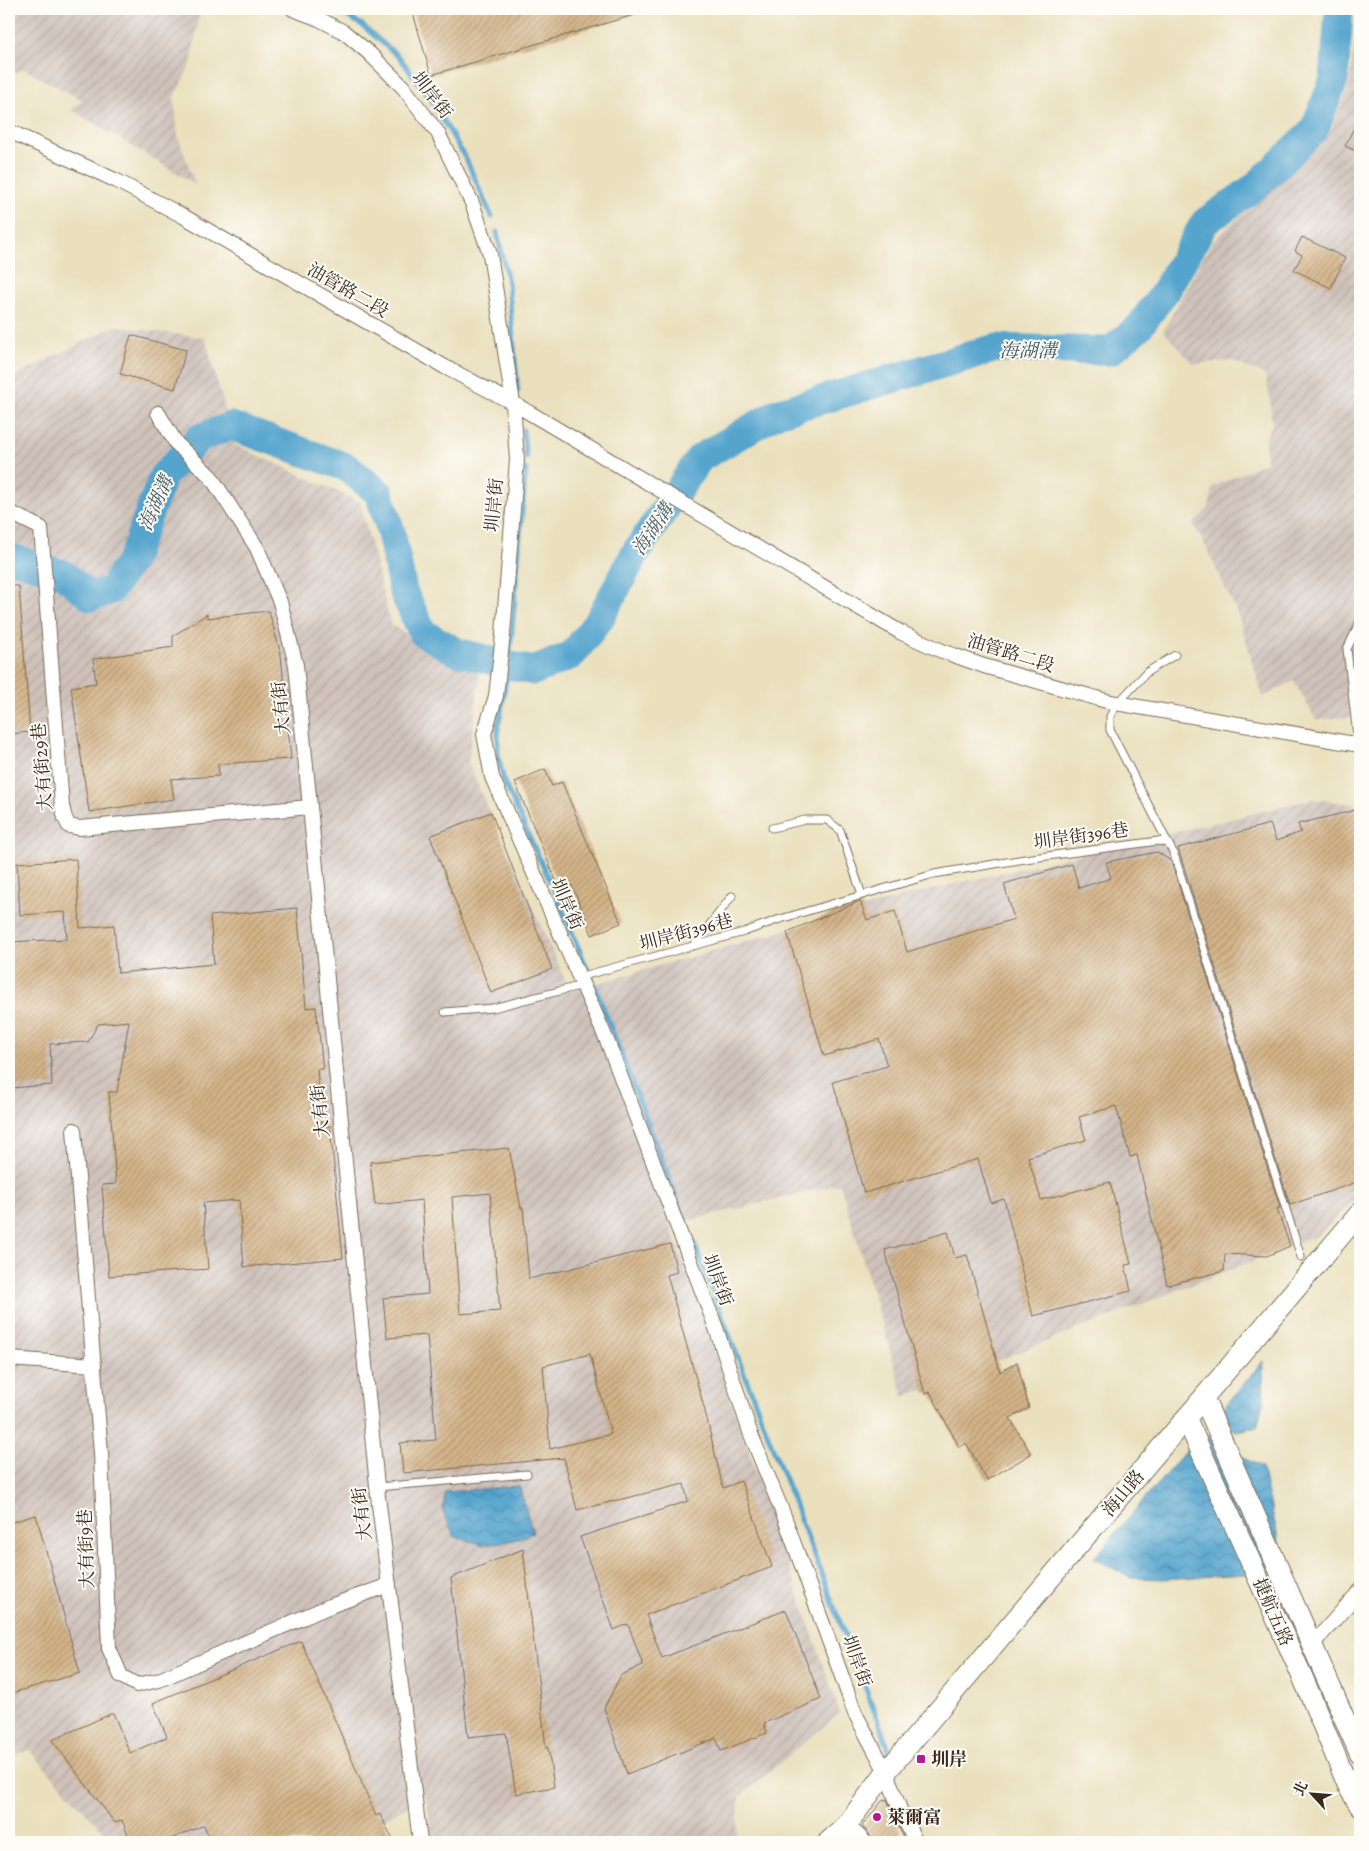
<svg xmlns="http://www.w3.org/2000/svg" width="1369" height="1851" viewBox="0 0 1369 1851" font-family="Alegreya,'Noto Serif TC',serif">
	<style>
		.industrial { fill: url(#industrial-furrows) }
		.cemetery { fill: url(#cemetery-stones); stroke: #647a4e }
		.water { fill: url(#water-waves); stroke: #486776 }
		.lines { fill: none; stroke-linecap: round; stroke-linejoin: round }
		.stream { stroke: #54a4ce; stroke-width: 5 }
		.river { stroke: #54a4ce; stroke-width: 29 }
		.building { fill: url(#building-hatch); fill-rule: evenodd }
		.lane-casing { stroke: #786a56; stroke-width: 9 }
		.street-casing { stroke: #786a56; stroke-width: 16 }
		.secondary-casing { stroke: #786a56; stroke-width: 22 }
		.lane { stroke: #fff; stroke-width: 7 }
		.street { stroke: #fff; stroke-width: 14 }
		.secondary { stroke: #fff; stroke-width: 20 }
		.poi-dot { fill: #b5179e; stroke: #fdfcf7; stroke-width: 2 }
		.labels { text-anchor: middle; stroke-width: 4; stroke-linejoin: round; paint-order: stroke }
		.street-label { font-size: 18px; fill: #3b2a1e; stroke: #fdfcf7 }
		.poi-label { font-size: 18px; font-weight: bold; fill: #3b2a1e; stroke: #fdfcf7; text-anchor: start }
		.water-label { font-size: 19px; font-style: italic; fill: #455b64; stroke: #fdfcf7 }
	</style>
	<defs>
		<pattern id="industrial-furrows" width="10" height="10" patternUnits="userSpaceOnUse" patternTransform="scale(1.25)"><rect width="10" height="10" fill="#cec1ba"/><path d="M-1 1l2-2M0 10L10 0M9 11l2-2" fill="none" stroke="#b2a69f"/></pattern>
		<pattern id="cemetery-stones" width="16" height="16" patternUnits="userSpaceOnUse" patternTransform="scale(1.25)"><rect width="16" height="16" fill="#8dc97d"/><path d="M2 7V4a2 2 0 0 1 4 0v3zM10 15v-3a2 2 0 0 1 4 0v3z" fill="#74a366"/></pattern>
		<pattern id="water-waves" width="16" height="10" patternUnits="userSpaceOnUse" patternTransform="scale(1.25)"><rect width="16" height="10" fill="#54a4ce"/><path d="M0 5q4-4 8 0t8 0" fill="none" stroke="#4786a7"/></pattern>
		<pattern id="building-hatch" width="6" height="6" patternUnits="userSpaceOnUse" patternTransform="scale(1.25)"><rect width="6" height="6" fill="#d4b489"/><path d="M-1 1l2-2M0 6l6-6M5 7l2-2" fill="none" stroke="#ad936f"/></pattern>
	</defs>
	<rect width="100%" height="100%" fill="#fdfcf7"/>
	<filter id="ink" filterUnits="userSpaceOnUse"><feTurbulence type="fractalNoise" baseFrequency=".02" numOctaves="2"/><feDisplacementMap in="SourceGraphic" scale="10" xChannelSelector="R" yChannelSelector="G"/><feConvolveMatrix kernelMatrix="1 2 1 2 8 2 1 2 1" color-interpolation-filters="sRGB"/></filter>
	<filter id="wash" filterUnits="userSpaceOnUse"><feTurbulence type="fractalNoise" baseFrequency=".0096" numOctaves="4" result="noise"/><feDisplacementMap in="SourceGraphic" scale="20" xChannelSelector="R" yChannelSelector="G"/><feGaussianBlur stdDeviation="1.12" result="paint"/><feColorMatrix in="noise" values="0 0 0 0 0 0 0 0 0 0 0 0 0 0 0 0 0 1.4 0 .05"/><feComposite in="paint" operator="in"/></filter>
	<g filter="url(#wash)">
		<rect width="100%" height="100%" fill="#eae0bd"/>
		<!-- industrial -->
		<g class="industrial">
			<polygon points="9,9 200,9 191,64 174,97 178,136 195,184 72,110 82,100 24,69 9,75"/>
			<polygon points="1360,12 1360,716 1316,720 1294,681 1263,697 1238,615 1204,543 1193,524 1209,508 1213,487 1266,462 1265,439 1272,425 1270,399 1265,375 1232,361 1194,364 1163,331 1211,243 1329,133 1348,89"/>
			<polygon points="115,326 205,338 235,445 360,502 391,625 480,675 468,763 570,991 913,894 1314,799 1360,805 1360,1195 1319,1235 904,1397 840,1184 670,1225 840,1713 739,1797 737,1836 704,1842 433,1842 426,1795 345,1842 113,1842 29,1750 9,1757 9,379"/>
		</g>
		<!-- cemetery -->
		<polygon class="cemetery" points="1360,647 1360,699 1351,665"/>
		<!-- water -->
		<g class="water">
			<polygon points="1263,1361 1264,1400 1257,1427 1236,1431 1215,1418"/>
			<polygon points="1202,1432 1235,1454 1262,1467 1281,1550 1279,1565 1266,1573 1163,1579 1131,1578 1094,1558"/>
			<polygon points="519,1486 533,1533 515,1540 484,1545 455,1537 443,1512 445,1492"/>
		</g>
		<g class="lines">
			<!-- stream -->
			<g class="stream">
				<polyline points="335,9 362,25 400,58 433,103 467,161 492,217"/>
				<polyline points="497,232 508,282 518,391"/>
				<polyline points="523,430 526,458"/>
				<polyline points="526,469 509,665 498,728 498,755 504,782 554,890 596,989 887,1744 890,1757"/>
				<polyline points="903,1799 913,1823"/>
			</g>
			<!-- river -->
			<polyline class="river" points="9,557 63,574 91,597 111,590 132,559 163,476 199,438 231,426 346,467 379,493 391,532 403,591 423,633 457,652 533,671 572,655 599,620 637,550 700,458 777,413 996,348 1110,351 1139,327 1164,293 1205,222 1256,186 1314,130 1334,80 1339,9"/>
		</g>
		<g id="blocks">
			<!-- building -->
			<g class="building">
				<polygon points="426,9 643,9 644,12 431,75 413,13"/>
				<polygon points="1360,115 1360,153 1345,146"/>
				<polygon points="1302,237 1345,258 1331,288 1294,270 1302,255 1295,251"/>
				<polygon points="131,335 186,350 175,389 120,374"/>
				<polygon points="9,586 19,586 30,732 9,734"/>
				<polygon points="269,611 281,655 291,759 218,764 219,776 171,779 174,799 89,812 71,687 96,683 93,659 173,647 173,636 207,614 207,618"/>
				<polygon points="545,769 552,786 562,782 621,923 592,935 572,885 560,890 515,782"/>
				<polygon points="1360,809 1360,1181 1290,1205 1178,848 1270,824 1276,841 1301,832 1298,824"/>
				<polygon points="491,812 552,969 491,993 430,836"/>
				<polygon points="1157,852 1171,861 1280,1208 1277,1209 1290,1246 1267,1256 1225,1254 1224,1271 1167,1285 1137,1155 1130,1157 1116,1106 1079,1117 1086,1140 1028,1157 1041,1200 1110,1182 1131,1264 1125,1265 1131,1291 1033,1316 1004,1199 991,1203 978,1159 864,1193 833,1082 887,1066 879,1039 824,1056 787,932 860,901 867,920 895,911 907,952 1014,919 1004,884 1072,864 1079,888 1111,878 1106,862"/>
				<polygon points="76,859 80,928 114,925 118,973 214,964 210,916 297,908 306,1008 316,1007 323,1069 317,1069 322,1127 330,1126 343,1258 244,1267 239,1200 203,1203 208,1269 109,1276 102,1185 116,1184 109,1092 117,1092 129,1021 98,1024 88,1042 50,1044 52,1085 9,1088 9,942 67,939 65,912 20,915 17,863"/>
				<path d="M 509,1148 L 521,1208 L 523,1208 L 529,1279 L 670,1244 L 677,1272 L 667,1275 L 705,1411 L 723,1488 L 741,1481 L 772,1567 L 646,1615 L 662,1658 L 786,1610 L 821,1699 L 764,1723 L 767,1733 L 721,1751 L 716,1738 L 627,1774 L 604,1708 L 621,1675 L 643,1665 L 628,1624 L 614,1630 L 580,1537 L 688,1501 L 684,1484 L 577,1510 L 564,1458 L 403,1473 L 400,1443 L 436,1440 L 427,1335 L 387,1338 L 383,1298 L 428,1294 L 422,1200 L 375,1205 L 370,1162 ZM 490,1193 L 500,1311 L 460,1314 L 452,1197 ZM 590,1354 L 611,1434 L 550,1449 L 543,1366 Z"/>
				<polygon points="948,1232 955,1258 967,1255 1000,1372 1017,1362 1029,1408 1010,1418 1031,1454 987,1480 966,1443 959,1447 930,1392 925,1394 885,1250"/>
				<polygon points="36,1515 80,1673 9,1694 9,1523"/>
				<polygon points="523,1549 546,1748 548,1748 554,1787 516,1794 506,1733 468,1737 451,1578"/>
				<polygon points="301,1641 376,1816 380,1814 394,1842 211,1842 204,1825 164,1842 131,1842 122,1820 115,1823 52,1740 113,1713 130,1753 167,1737 153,1703"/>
				<polygon points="887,1799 894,1818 906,1842 873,1842 869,1834 862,1826 882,1801"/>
			</g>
		</g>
	</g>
	<g filter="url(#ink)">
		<use href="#blocks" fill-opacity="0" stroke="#786a56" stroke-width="1"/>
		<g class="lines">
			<defs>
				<g id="lane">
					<polyline points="1358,744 1347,649 1360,622"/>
					<polyline points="772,828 805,820 827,820 840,830 862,895"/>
					<polyline points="1168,843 1110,730 1110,716 1118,703 1147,672 1175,655"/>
					<polyline points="694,945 732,896"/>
					<polyline points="579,977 744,932 777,920 934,874 1025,859 1158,841 1168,843 1174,854 1301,1257"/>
					<polyline points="445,1012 493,1008 583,985"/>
					<polyline points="377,1487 527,1474"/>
				</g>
				<g id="street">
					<polyline points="293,9 319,19 344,32 369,53 403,87 438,133 472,203 490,254 513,403 517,460 503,634 496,696 484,734 492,777 608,1043 716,1328 750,1432 784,1516 855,1713 886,1772 902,1815 916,1842"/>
					<polyline points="9,131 117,181 183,216 445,367 513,403 900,632 942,651 984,666 1110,702 1360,745"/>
					<polyline points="158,413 176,443 211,477 257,548 280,602 296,665 378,1496 420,1842"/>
					<polyline points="9,512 41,528 62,806 65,818 69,826 79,828 310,807"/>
					<polyline points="74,1130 101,1453 109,1648 121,1676 137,1685 159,1680 330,1606 389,1585"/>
					<polyline points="9,1359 94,1365"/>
					<polyline points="1312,1645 1360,1591"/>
				</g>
				<g id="secondary">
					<polyline points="1204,1399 1360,1754"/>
					<polyline points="1186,1418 1303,1678 1349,1788 1360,1806"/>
					<polyline points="845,1827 861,1842"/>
					<polyline points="828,1842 845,1827 886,1772 1360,1213"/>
				</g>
			</defs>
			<!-- lane casing -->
			<use href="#lane" class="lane-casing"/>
			<!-- street casing -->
			<use href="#street" class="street-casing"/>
			<!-- secondary casing -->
			<use href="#secondary" class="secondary-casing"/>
			<!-- lane -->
			<use href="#lane" class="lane"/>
			<!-- street -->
			<use href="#street" class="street"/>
			<!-- secondary -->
			<use href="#secondary" class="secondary"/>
		</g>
	</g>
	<!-- markers -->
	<g class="poi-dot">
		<rect x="916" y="1754" width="10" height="10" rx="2.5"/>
		<circle cx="877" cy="1817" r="5"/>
	</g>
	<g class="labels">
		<!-- street labels -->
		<g class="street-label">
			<text transform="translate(432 95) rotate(52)" y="6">圳岸街</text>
			<text transform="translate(348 290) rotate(30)" y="6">油管路二段</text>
			<text transform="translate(494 505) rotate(-85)" y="6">圳岸街</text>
			<text transform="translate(1011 653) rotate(17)" y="6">油管路二段</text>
			<text transform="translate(281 708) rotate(-96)" y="6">大有街</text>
			<text transform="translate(42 767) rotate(-95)" y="6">大有街29巷</text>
			<text transform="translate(1081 836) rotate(-8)" y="6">圳岸街396巷</text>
			<text transform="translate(567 904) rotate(66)" y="6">圳岸街</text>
			<text transform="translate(686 932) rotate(-15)" y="6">圳岸街396巷</text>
			<text transform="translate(320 1111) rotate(-96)" y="6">大有街</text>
			<text transform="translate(718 1280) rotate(69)" y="6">圳岸街</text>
			<text transform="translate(1123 1493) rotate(-50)" y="6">海山路</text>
			<text transform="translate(362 1514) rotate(-97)" y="6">大有街</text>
			<text transform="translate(86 1549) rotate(-92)" y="6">大有街9巷</text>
			<text transform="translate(1273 1612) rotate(66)" y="6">捷航五路</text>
			<text transform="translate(857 1661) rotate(70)" y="6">圳岸街</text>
		</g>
		<!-- poi labels -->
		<g class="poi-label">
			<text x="931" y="1765">圳岸</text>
			<text x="887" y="1823">萊爾富</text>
		</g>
		<!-- water labels -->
		<g class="water-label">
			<text x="1028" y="357">海湖溝</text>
			<text transform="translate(155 503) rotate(-66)" y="7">海湖溝</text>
			<text transform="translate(652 529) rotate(-56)" y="7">海湖溝</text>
		</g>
	</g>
	<!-- margin -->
	<rect width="1369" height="1851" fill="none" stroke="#fdfcf7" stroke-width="30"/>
	<!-- north arrow -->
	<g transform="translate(1312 1794) rotate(296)" stroke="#fdfcf7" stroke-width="4" paint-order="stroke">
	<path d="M0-4L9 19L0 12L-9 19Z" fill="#3b2a1e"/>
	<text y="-8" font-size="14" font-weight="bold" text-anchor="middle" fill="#3b2a1e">北</text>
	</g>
</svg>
